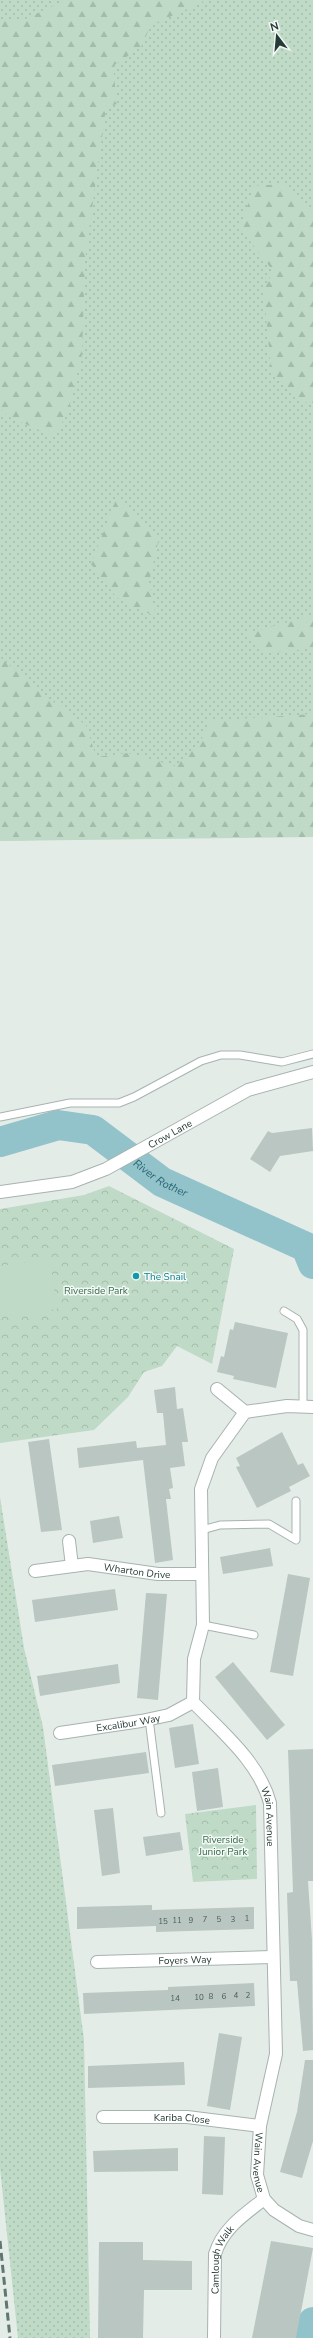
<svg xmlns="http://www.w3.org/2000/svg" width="313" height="2338" viewBox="0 0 313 2338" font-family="'Nunito Sans',sans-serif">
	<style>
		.grass { fill: url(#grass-dots) }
		.forest { fill: url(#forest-firs) }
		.park { fill: url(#park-crowns) }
		.pitch { fill: #bfdac6 }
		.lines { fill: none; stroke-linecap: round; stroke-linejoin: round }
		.river { stroke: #92c2ca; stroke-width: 30 }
		.building { fill: #b9c6c1 }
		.service-casing { stroke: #a7b3af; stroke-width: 9 }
		.minor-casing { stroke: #a7b3af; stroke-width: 14 }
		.tertiary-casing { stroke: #a7b3af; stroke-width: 14 }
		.service { stroke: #fff; stroke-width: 7 }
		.minor { stroke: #fff; stroke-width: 12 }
		.tertiary { stroke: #fff; stroke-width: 12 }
		.rail { stroke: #607670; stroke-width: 3; stroke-dasharray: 8 4; stroke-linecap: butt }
		.culture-dot { fill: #0f9aa8; stroke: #f4f8f6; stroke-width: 1.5 }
		.labels { text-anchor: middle; stroke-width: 3; stroke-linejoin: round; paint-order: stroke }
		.number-label { font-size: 8px; fill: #4a5e58 }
		.street-label { font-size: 10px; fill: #253b35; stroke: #f4f8f6 }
		.culture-label { font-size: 10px; fill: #0d838f; stroke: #f4f8f6; text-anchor: start }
		.park-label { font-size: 10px; fill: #346d4a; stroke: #f4f8f6 }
		.water-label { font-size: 11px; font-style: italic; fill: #266471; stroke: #f4f8f6 }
	</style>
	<defs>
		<pattern id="grass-dots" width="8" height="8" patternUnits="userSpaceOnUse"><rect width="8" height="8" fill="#bfdac6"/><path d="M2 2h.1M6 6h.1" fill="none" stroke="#a4bcab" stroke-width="1.8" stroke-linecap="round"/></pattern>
		<pattern id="forest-firs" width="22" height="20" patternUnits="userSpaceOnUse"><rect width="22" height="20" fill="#bfdac6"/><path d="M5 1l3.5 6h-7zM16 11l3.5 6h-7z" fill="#a4bcab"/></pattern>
		<pattern id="park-crowns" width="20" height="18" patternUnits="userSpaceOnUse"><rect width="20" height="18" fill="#bfdac6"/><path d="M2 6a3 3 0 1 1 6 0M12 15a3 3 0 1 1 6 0" fill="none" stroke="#a4bcab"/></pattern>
	</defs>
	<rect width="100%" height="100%" fill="#e4ece8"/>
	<!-- grass -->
	<g class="grass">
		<polygon points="0,0 313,0 313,833 0,841"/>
		<polygon points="0,1497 24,1648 43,1727 84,2040 90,2338 18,2338 0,2168"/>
	</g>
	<!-- forest -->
	<g class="forest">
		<polygon points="65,0 208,0 151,25 141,47 113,66 117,104 106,107 85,260 82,354 69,408 55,437 7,416 0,409 0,21 21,21"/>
		<polygon points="283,184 313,209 313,403 301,402 271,372 264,290 273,271 240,228 254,186"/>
		<polygon points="117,497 159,538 149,582 156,617 117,598 91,564"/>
		<polygon points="313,615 313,648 263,654 245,634"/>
		<polygon points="0,657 44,695 86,725 96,757 128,753 175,766 201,741 209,721 313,714 313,837 0,841"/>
	</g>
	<!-- park -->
	<g class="park">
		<polygon points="109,1186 234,1249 212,1364 177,1346 162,1366 144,1372 128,1397 94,1430 0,1443 0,1209 84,1195"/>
		<polygon points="256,1805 257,1879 193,1882 185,1814"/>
	</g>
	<!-- pitch -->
	<polygon class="pitch" points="50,1259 57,1309 0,1317 0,1266"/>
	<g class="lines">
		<!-- river -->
		<g class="river">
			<path id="s1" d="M 0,1142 L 58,1125 L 93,1130 L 162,1182 L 306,1247 L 313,1264"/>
			<polyline points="310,2338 313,2322"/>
		</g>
	</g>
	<!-- building -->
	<g class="building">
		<polygon points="312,1128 313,1151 280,1156 270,1172 250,1159 268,1131 272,1133"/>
		<polygon points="235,1322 288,1333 276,1388 233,1379 234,1376 217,1372 221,1356 224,1357 230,1329 233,1330"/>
		<polygon points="175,1387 177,1409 183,1408 188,1442 182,1442 185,1466 170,1468 173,1488 169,1489 171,1499 166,1499 173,1560 155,1563 143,1460 79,1468 77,1448 136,1441 137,1448 166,1445 163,1413 157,1413 154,1390"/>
		<polygon points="282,1432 298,1465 303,1463 310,1476 289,1487 291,1491 257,1508 236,1467 240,1466 236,1458"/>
		<polygon points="49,1439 62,1530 41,1532 28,1442"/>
		<polygon points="119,1516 123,1538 93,1543 90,1521"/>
		<polygon points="270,1548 273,1566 223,1574 220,1557"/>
		<polygon points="288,1574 310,1578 293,1676 270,1672"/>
		<polygon points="115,1589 118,1610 35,1622 32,1600"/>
		<polygon points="146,1593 167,1594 158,1700 137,1698"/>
		<polygon points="233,1662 285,1725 267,1740 215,1677"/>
		<polygon points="118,1664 120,1683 40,1696 37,1676"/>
		<polygon points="193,1724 199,1764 175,1768 169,1728"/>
		<polygon points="313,1749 313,1881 308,1881 312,1940 313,2050 303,2051 297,1981 290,1981 287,1893 293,1892 288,1750"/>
		<polygon points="146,1752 149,1773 55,1786 52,1765"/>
		<polygon points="218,1768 223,1807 197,1811 192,1772"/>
		<polygon points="113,1808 120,1873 102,1876 94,1810"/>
		<polygon points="180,1832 183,1850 146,1856 143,1837"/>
		<polygon points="152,1905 152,1910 254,1907 254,1929 156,1932 156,1926 77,1929 77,1907"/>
		<polygon points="254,1983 255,2006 84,2014 83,1993 168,1990 168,1987"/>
		<polygon points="219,2033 242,2037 230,2110 207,2106"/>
		<polygon points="305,2060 313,2060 313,2141 302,2178 280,2172 297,2112"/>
		<polygon points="184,2062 185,2085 88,2088 88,2066"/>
		<polygon points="204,2136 225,2137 223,2195 202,2194"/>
		<polygon points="178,2148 178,2171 94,2172 93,2151"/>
		<polygon points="271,2241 313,2248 296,2338 252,2338"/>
		<polygon points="99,2242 143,2242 143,2260 192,2261 192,2290 144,2290 143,2338 98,2338"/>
	</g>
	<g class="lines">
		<defs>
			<g id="service">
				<polyline points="0,1117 70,1103 119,1103 134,1097 201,1061 221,1055 240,1055 282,1062 313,1054"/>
				<polyline points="284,1311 297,1319 303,1330 303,1405"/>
				<polyline points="202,1530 220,1525 269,1524 296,1540 296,1501"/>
				<polyline points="203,1625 254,1635"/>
				<polyline points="149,1719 161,1813"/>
			</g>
			<g id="minor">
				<polyline points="217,1389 245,1412"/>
				<path id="s2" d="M 313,1407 L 287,1406 L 245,1412 L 212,1458 L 201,1489 L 203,1625 L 194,1659 L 193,1702 C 222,1732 259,1762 270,1803 L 276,2054 L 260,2126 L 257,2175 L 264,2199 L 274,2210 L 299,2226 L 313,2230"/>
				<polyline points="69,1541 72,1566"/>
				<path id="s3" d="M 35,1571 L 88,1564 L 158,1574 L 202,1574"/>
				<path id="s4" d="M 60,1733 L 141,1721 L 169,1715 L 193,1702"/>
				<path id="s5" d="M 97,1962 L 272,1957"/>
				<path id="s6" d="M 103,2117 L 187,2117 L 260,2126"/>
				<path id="s7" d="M 214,2338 L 215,2254 C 223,2228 244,2215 264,2199"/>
			</g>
			<g id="tertiary">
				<path id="s8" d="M 0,1192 L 72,1182 L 106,1169 L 248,1090 L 313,1072"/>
			</g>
		</defs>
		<!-- service casing -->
		<use href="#service" class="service-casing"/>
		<!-- minor casing -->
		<use href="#minor" class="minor-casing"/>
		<!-- tertiary casing -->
		<use href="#tertiary" class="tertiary-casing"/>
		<!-- service -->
		<use href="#service" class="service"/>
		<!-- minor -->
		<use href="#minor" class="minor"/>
		<!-- tertiary -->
		<use href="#tertiary" class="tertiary"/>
		<!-- rail -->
		<polyline class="rail" points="0,2241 10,2338"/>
	</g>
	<!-- markers -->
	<circle class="culture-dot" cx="136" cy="1276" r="4"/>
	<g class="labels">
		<!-- number labels -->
		<g class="number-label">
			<text x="247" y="1921">1</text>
			<text x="205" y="1922">7</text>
			<text x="219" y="1922">5</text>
			<text x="233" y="1922">3</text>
			<text x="177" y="1923">11</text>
			<text x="191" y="1923">9</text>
			<text x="163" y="1924">15</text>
			<text x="236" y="1998">4</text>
			<text x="248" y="1998">2</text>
			<text x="211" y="1999">8</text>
			<text x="224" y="1999">6</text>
			<text x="199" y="2000">10</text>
			<text x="175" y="2001">14</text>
		</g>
		<!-- street labels -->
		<g class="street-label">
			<text dy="4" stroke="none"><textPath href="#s8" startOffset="182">Crow Lane</textPath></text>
			<text dy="4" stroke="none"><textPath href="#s3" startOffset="103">Wharton Drive</textPath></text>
			<text dy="4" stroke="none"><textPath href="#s4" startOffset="69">Excalibur Way</textPath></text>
			<text dy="4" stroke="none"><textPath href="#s2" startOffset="514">Wain Avenue</textPath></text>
			<text dy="4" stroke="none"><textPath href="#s5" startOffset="88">Foyers Way</textPath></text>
			<text dy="4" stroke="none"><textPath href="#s6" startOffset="79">Kariba Close</textPath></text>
			<text dy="4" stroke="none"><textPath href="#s2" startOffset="862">Wain Avenue</textPath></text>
			<text dy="4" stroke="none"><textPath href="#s7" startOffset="80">Camlough Walk</textPath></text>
		</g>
		<!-- culture labels -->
		<g class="culture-label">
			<text x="144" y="1280">The Snail</text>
		</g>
		<!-- park labels -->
		<g class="park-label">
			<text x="96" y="1294">Riverside Park</text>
			<text x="223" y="1843">Riverside<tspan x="223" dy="12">Junior Park</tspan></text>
		</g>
		<!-- water labels -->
		<g class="water-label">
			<text dy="4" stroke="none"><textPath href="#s1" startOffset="179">River Rother</textPath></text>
		</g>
	</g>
	<!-- north arrow -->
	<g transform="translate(277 36) rotate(344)" stroke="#f4f8f6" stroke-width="3" paint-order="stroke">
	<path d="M0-3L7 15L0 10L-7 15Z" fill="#253b35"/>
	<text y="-6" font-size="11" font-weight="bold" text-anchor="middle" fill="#253b35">N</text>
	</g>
</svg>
